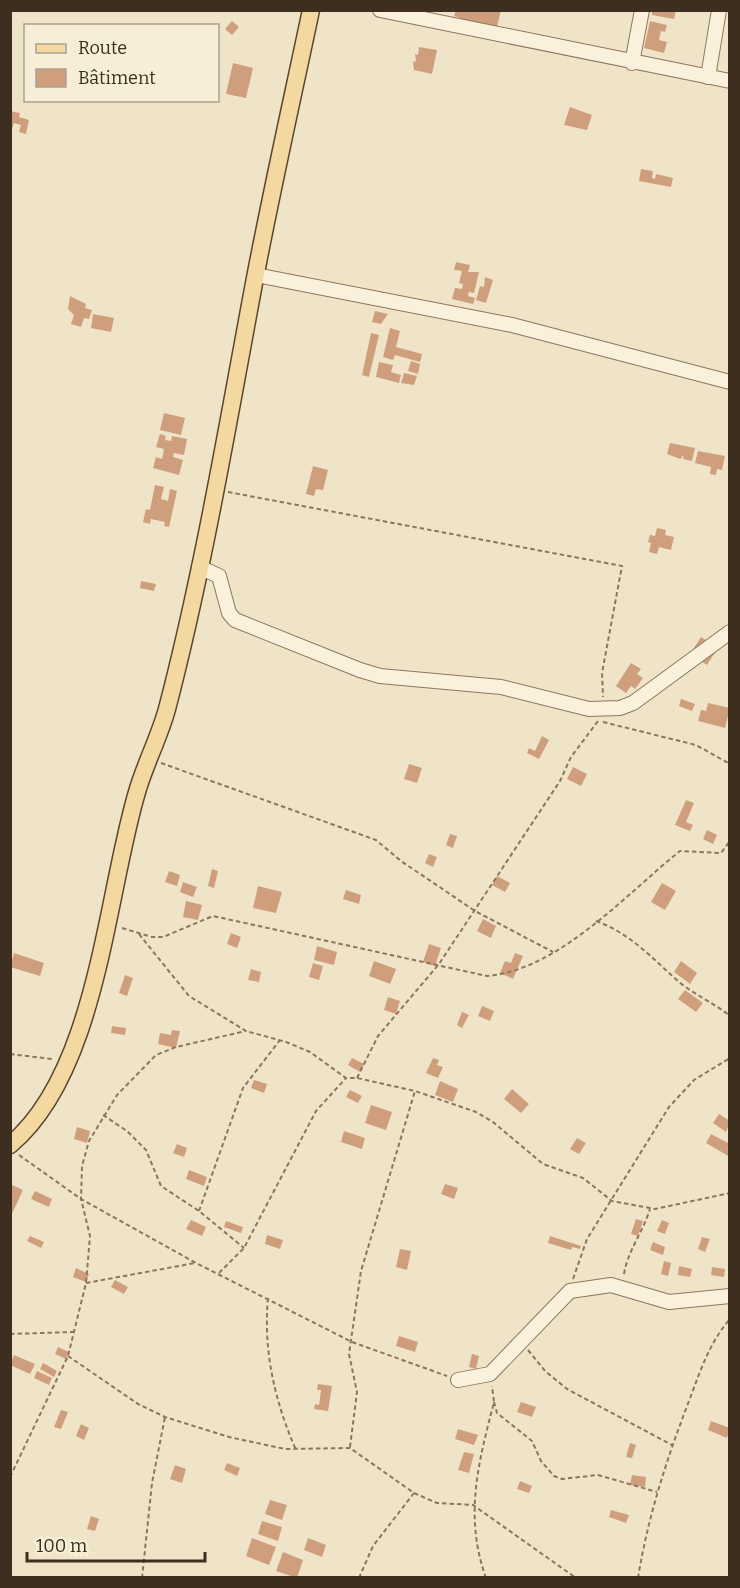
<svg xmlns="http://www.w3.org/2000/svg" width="740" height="1588" viewBox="0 0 740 1588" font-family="Bitter,serif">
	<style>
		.building { fill: #cf9f7d }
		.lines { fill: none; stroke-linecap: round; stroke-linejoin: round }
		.minor-casing { stroke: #8d765c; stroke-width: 16 }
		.major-casing { stroke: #5b4430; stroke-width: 19 }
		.path { stroke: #8d765c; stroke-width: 2; stroke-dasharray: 4.5 3; stroke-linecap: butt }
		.minor { stroke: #faf1dc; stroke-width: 14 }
		.major { stroke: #f3d9a0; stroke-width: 16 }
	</style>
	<rect width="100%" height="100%" fill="#f0e4c8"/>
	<!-- building -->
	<g class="building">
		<polygon points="456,10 501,10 497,27 476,22 475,25 466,23 466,20 454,16"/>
		<polygon points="652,10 676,10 674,19 652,15"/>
		<polygon points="232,21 239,27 232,35 225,29"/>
		<polygon points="650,21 667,25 665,32 661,31 659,40 667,42 664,53 644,48"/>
		<polygon points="419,47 437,50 432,74 414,70 413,61 416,62 415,54 418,55"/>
		<polygon points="233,63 253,68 246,98 226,94"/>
		<polygon points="570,107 592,115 587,130 564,125"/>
		<polygon points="10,111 20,113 19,117 29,120 26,134 19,132 21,125 14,123 10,134"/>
		<polygon points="641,169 653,171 652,178 655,179 656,174 673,178 671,187 639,181"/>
		<polygon points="456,262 470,265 468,272 479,272 474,293 469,292 468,296 475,298 473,304 452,299 455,288 462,289 463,284 459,283 462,271 454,270"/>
		<polygon points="485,277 493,280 486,303 476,300 480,286 484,287"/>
		<polygon points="70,296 86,304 85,308 92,310 89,319 84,318 81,327 71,324 74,315 68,309"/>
		<polygon points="375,311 388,314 381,324 372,322"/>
		<polygon points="93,314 114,318 111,332 91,328"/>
		<polygon points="390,328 400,331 396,347 422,354 420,362 395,355 393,360 383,357"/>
		<polygon points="371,333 379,335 369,377 362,375"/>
		<polygon points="411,361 420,364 418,374 408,371"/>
		<polygon points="379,362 393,365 391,372 401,375 399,383 376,377"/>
		<polygon points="404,373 417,376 414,385 401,383"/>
		<polygon points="164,413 185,418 181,435 160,430"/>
		<polygon points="160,434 166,436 165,440 171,441 172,436 187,439 184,455 174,453 173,457 183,460 179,475 153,468 156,457 162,459 164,449 156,447"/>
		<polygon points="670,443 695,448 692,461 683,459 684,455 680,459 667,454"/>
		<polygon points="698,451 725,456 722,470 717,469 716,475 710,474 711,467 695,463"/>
		<polygon points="313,466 328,470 323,490 316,489 314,496 306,494"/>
		<polygon points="155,485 164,487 161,499 168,501 170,489 177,491 169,527 164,526 165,522 151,519 150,524 143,522 146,509 150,510"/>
		<polygon points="657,528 666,530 665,535 674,537 671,550 659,547 657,554 649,552 651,543 648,542 650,535 655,536"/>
		<polygon points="141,581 156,584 154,591 140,588"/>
		<polygon points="701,637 718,648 707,665 690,654"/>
		<polygon points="631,663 641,669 637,674 643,678 635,689 631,686 626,693 616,686"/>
		<polygon points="681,699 695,704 692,711 679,706"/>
		<polygon points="708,703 730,708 725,728 698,721 701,710 706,711"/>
		<polygon points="542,736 549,740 539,759 527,753 529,748 535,751"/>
		<polygon points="409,764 422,768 417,783 404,779"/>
		<polygon points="573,767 587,774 581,786 567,779"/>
		<polygon points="686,800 694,803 686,822 693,825 690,831 675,825"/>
		<polygon points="707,830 717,835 713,844 703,839"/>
		<polygon points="450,834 457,836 453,848 446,845"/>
		<polygon points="429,854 437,857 433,867 425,863"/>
		<polygon points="212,869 218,871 214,888 208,886"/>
		<polygon points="169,871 180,875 177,886 165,882"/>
		<polygon points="497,876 510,883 505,892 492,885"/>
		<polygon points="183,882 197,887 193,897 180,892"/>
		<polygon points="662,883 676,891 665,910 651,902"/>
		<polygon points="258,886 282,892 276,913 253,908"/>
		<polygon points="346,890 361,895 359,904 343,899"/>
		<polygon points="186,901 202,905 198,920 183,917"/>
		<polygon points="483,919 496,926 491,938 477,931"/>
		<polygon points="231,933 241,937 237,948 227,944"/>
		<polygon points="429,944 441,948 435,966 423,962"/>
		<polygon points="317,946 337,952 334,965 314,960"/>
		<polygon points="14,953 44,963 40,976 10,967"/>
		<polygon points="515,953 523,956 513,979 500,973 505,961 511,963"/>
		<polygon points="374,961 396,969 390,984 369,976"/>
		<polygon points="681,961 697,973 690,984 674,972"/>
		<polygon points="313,963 323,966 319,980 309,977"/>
		<polygon points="251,969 261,972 259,982 248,980"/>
		<polygon points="125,975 133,978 127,996 119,993"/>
		<polygon points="685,990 703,1003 696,1012 678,999"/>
		<polygon points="388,997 400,1001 396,1014 384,1010"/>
		<polygon points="482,1006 494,1011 490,1021 478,1016"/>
		<polygon points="462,1012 469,1015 462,1028 457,1025"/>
		<polygon points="112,1026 126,1028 125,1035 111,1033"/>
		<polygon points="172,1030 180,1031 176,1048 158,1044 160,1033 171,1035"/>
		<polygon points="352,1058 364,1064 360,1072 348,1065"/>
		<polygon points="433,1058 439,1060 437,1065 443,1067 438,1078 426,1073"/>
		<polygon points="254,1080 267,1084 264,1093 251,1088"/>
		<polygon points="440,1081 458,1089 453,1102 435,1095"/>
		<polygon points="512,1089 529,1104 521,1113 504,1099"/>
		<polygon points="350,1090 362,1096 358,1103 346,1097"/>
		<polygon points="371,1105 392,1112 386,1130 365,1123"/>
		<polygon points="719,1114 730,1121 726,1132 713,1123"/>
		<polygon points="77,1127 90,1131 87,1143 74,1139"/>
		<polygon points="344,1131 365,1138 362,1149 341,1142"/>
		<polygon points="711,1134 730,1144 730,1157 706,1143"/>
		<polygon points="577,1138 586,1143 579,1154 570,1149"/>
		<polygon points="177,1144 187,1148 184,1157 173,1153"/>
		<polygon points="189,1170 207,1177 204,1186 186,1179"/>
		<polygon points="10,1184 23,1190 10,1218"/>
		<polygon points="445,1184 458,1188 454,1199 441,1194"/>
		<polygon points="35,1191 52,1199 49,1207 31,1199"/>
		<polygon points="636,1219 643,1221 638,1236 631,1234"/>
		<polygon points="191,1220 206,1227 202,1236 186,1229"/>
		<polygon points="662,1220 669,1223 665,1234 657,1231"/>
		<polygon points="226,1221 243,1227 241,1233 224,1227"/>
		<polygon points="267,1235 283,1240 280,1249 265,1244"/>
		<polygon points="30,1236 44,1242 41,1248 27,1241"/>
		<polygon points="550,1236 581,1246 580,1249 572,1247 571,1250 548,1243"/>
		<polygon points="702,1237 710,1239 705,1252 698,1249"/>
		<polygon points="653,1242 665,1247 663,1255 650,1250"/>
		<polygon points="400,1249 411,1251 407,1270 396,1267"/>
		<polygon points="664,1261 671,1263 668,1276 661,1274"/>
		<polygon points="679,1266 692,1269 690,1277 678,1275"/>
		<polygon points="712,1267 725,1269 724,1277 711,1275"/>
		<polygon points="76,1268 89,1274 86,1282 73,1277"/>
		<polygon points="115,1280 128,1287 124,1294 111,1287"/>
		<polygon points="399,1336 418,1342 415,1352 396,1346"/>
		<polygon points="58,1347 69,1352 66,1359 55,1354"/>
		<polygon points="472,1354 479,1356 476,1369 469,1367"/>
		<polygon points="14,1355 35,1364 30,1374 10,1365"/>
		<polygon points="43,1363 57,1371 54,1377 40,1369"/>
		<polygon points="37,1371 52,1378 49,1385 34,1378"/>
		<polygon points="318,1384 332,1386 328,1411 314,1409 315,1404 319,1405 321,1390 317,1390"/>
		<polygon points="521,1402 536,1407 532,1417 517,1412"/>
		<polygon points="61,1410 68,1412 61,1429 54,1427"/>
		<polygon points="711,1421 730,1428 727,1438 708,1430"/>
		<polygon points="81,1424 89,1428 84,1440 76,1436"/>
		<polygon points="458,1429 478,1435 474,1445 455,1439"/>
		<polygon points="630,1443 636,1445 632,1458 626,1457"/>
		<polygon points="464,1452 474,1454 469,1473 458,1470"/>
		<polygon points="227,1463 240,1468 237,1476 224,1470"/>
		<polygon points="175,1465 186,1469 182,1483 170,1479"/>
		<polygon points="632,1475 646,1477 645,1487 630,1485"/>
		<polygon points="520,1481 532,1486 529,1493 517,1489"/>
		<polygon points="270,1500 287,1505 282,1520 265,1514"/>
		<polygon points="611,1510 629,1515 626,1523 609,1517"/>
		<polygon points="91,1516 99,1519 95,1531 87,1529"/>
		<polygon points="262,1521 282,1527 278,1541 258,1534"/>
		<polygon points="252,1538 276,1547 269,1565 246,1556"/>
		<polygon points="308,1538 326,1545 322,1557 304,1550"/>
		<polygon points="283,1552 303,1560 297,1578 276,1571"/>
	</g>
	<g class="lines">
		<defs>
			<g id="minor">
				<polyline points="380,10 730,81"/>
				<polyline points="632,63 642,10"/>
				<polyline points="708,77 719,10"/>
				<polyline points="256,275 512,325 730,382"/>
				<polyline points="199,567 219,576 229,613 235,620 360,670 380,676 501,687 589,709 620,708 633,703 730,632"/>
				<polyline points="458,1380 490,1374 570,1291 611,1285 669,1302 730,1296"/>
			</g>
			<path id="major" d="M 10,1145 C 97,1073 106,896 137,792 C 145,764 159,738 167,709 C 204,567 228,422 255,278 C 272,189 292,100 311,10"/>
		</defs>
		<!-- minor casing -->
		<use href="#minor" class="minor-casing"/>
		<!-- major casing -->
		<use href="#major" class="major-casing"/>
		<!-- path -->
		<g class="path">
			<polyline points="228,492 622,566 602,673 603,697"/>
			<polyline points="603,722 696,745 730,764"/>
			<polyline points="161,763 376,840 401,861 475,911 553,952"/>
			<path d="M 596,921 C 630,933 653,959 679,982 C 695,995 714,1003 730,1016"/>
			<path d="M 122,928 L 152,937 L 163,937 L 213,916 L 487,976 C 559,970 626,894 680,851 L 721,853 L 730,841"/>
			<polyline points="139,934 189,996 246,1031 286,1042 310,1052 346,1078 357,1078 415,1091 476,1112 493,1122 543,1164 583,1178 612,1201 655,1209 730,1193"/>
			<polyline points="10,1054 52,1059"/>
			<polyline points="357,1078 378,1036 439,964 560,781 571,757 598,721"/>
			<polyline points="103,1115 127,1131 146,1150 161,1186 199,1211 244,1248"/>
			<polyline points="19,1155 81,1199 196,1263 352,1342 447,1376"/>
			<polyline points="199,1211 243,1088 280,1040"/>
			<polyline points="219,1273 244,1248 316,1111 346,1078"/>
			<path d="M 624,1274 C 628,1250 643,1232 650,1209"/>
			<polyline points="573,1279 587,1239 669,1107 694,1080 730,1058"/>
			<polyline points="86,1283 195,1263"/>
			<path d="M 268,1298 C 263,1351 275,1402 296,1450"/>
			<polyline points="10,1334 73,1332"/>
			<polyline points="528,1350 545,1371 567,1389 672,1445"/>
			<polyline points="68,1356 138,1404 165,1417 229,1437 285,1449 350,1448 414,1493 437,1503 473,1505 576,1578"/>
			<polyline points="494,1402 497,1413 532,1441 541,1461 554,1476 562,1479 598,1475 657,1492"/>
			<polyline points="350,1447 357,1392 349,1354 361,1271 415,1091"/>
			<polyline points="10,1477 68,1356 86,1283 90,1236 81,1199 82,1166 89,1141 117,1095 156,1055 176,1047 246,1031"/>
			<polyline points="142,1578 152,1483 165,1417"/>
			<polyline points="359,1578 373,1546 414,1493"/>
			<path d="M 486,1578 C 464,1516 478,1464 494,1402 L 492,1386"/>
			<path d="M 638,1578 C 648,1516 667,1458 689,1401 C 700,1372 709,1343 730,1319"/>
		</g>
		<!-- minor -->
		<use href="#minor" class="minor"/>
		<!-- major -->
		<use href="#major" class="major"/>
	</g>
	<!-- border -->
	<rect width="740" height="1588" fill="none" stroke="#3d2e20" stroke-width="24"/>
	<!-- legend -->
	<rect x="24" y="24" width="195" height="78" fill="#f7eed8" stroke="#ada18e" stroke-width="1.5"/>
	<rect x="36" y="44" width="30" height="9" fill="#f3d9a0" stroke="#ada18e" stroke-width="1.5"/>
	<text x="78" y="54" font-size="18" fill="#3d2e20">Route</text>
	<rect x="36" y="69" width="30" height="18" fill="#cf9f7d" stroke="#ada18e" stroke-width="1.5"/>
	<text x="78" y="84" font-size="18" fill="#3d2e20">Bâtiment</text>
	<!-- scale -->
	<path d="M27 1552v9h178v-9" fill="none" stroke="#3d2e20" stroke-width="3"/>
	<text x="36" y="1552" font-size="18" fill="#3d2e20" stroke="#f7eed8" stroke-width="4.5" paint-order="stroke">100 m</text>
</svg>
